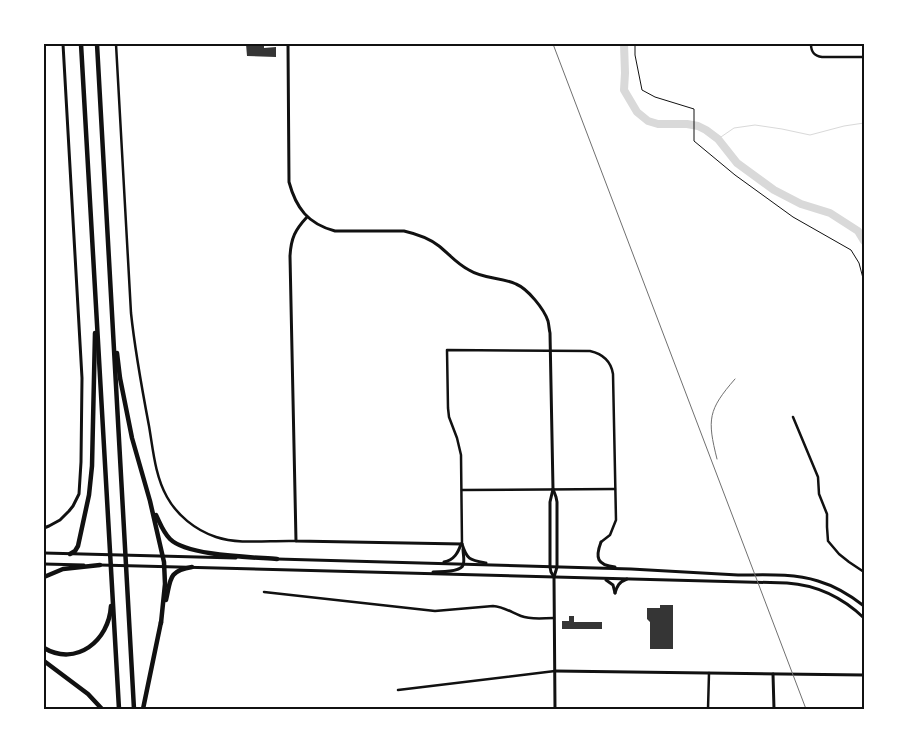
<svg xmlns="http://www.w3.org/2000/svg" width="908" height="753" viewBox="0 0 908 753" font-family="'Alegreya Sans',sans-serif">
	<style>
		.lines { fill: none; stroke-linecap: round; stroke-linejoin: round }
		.stream { stroke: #d9d9d9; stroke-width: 1 }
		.river { stroke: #d9d9d9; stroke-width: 8 }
		.building { fill: #353535 }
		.path { stroke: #111; stroke-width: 1 }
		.minor { stroke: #111; stroke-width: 2.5 }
		.tertiary { stroke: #111; stroke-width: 3 }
		.secondary { stroke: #111; stroke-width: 3 }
		.motorway { stroke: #111; stroke-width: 4.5 }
		.rail { stroke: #707070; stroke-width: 1 }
		.neatline { fill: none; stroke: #111; stroke-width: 2 }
	</style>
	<rect width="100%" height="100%" fill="#fff"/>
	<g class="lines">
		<!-- stream -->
		<polyline class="stream" points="718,139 734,128 755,125 782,129 810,135 844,126 864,123"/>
		<!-- river -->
		<polyline class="river" points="624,44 625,73 624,90 637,112 648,121 658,124 687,124 698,126 706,130 718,139 737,163 774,190 801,204 830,213 858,231 864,241"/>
	</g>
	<!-- building -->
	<g class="building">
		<polygon points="246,44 264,44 264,48 276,47 276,57 247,56"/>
		<polygon points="660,605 673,605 673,649 650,649 650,622 647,619 647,608 660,608"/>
		<polygon points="569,616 574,616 574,622 602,622 602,629 562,629 562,621 569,621"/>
	</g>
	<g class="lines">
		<!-- path -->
		<polyline class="path" points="635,44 635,55 642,90 655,97 694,109 694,141 735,175 793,217 851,250 859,263 864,282"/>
		<!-- minor -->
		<g class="minor">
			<path d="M 116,44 L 131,313 C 135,351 142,389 149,426 C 153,449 155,476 167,497 C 177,515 195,530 216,537 C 240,545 270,540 296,541"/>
			<path d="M 811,44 C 811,52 814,56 822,57 L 864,57"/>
			<polyline points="793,417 818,477 819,494 827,514 827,527 828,541 839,554 849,562 864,572"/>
			<polyline points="462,490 615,489"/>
			<path d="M 462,544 L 461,455 L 457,438 L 449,417 L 448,408 L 447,350 L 590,351 C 603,354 611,361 613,374 L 616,520 L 610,535 L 601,542"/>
			<path d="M 264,592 L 435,611 L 493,606 C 504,607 511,612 521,616 C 531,620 543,618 554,618"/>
			<polyline points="398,690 555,671"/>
			<polyline points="708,709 709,673"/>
		</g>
		<!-- tertiary -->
		<g class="tertiary">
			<path d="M 288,44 L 289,182 C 296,208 308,224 335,231 L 404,231 C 417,234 429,238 439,246 C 449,254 457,264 469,270 C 483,279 501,277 516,284 C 528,289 544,309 548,321 C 549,325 549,329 550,333 L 553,489 L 550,502 L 550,567 L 551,572 L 554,577"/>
			<path d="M 307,217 C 295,230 291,238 290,256 L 296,541 L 462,544"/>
			<polyline points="553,489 556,497 557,502 557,567 554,577 555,709"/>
			<polyline points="44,528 49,526 60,520 69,511 73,506 79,494 81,462 82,378 63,44"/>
			<polyline points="555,671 864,675"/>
			<polyline points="773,674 774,709"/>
		</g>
		<!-- secondary -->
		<g class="secondary">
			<path d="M 601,542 C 595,558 597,565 615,567"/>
			<path d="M 462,544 C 467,560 470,560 486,563"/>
			<polyline points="44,553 236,558"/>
			<path d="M 277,559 L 631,569 C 666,571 702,573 738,575 C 764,575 792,573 818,581 C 835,586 850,595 864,606"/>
			<path d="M 444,562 C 454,560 458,553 461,544"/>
			<polyline points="44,564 84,565"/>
			<path d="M 100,565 L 787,583 C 817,585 842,597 864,618"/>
			<path d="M 433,572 C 440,572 461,572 463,565 C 465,561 463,554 463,549"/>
			<polyline points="606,580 613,585 615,593"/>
			<path d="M 615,593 C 617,586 619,582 627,579"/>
		</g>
		<!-- motorway -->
		<g class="motorway">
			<polyline points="81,44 119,709"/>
			<polyline points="97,44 134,709"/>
			<polyline points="117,353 120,378 132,438 150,501 164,562 165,584 161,623"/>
			<path d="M 156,515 C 160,523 163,532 170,539 C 187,556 252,557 277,559"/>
			<polyline points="70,554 75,551 78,546 89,495 92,466 95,333"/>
			<polyline points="44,577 63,569 100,565"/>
			<path d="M 166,600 C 171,579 168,571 192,567"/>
			<path d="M 44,648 C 76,667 109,641 111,606"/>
			<polyline points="44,661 88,694 102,709"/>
			<polyline points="143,709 161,622"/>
		</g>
		<!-- rail -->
		<g class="rail">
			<polyline points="553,44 806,709"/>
			<path d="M 717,459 C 707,419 708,410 735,379"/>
		</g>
	</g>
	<!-- border -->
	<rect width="908" height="753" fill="none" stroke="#ffffff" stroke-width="90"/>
	<rect x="45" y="45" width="818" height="663" class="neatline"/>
</svg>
